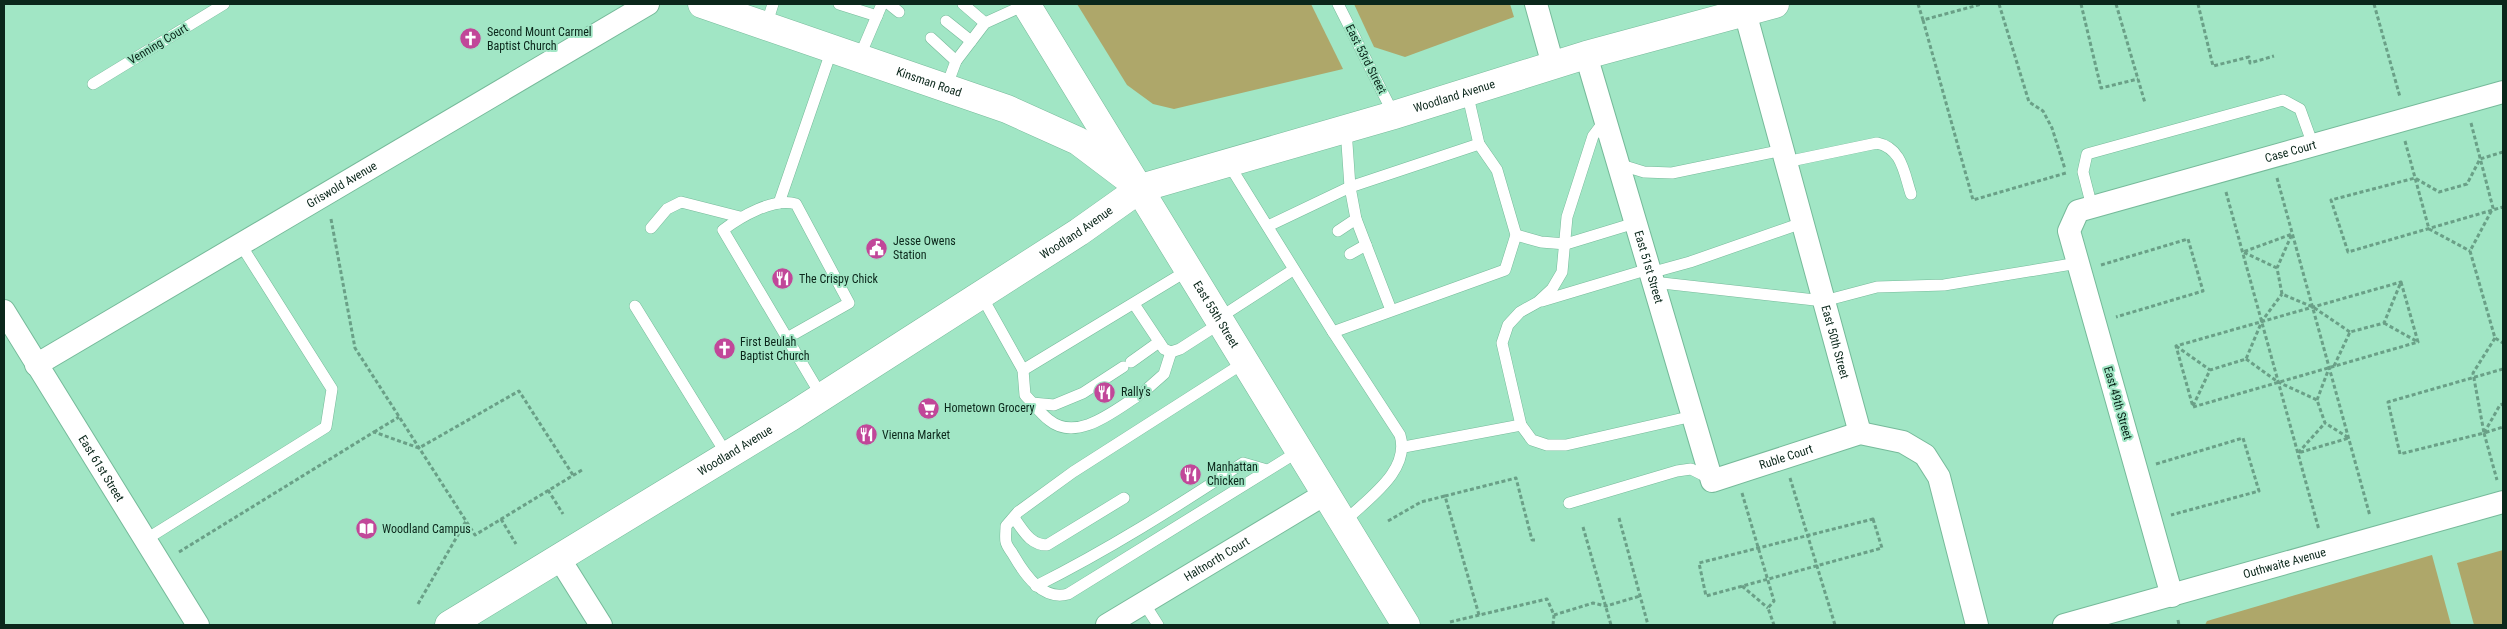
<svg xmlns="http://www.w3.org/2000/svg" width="2507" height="629" viewBox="0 0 2507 629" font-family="'Roboto Condensed',sans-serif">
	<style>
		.green { fill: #aea76a }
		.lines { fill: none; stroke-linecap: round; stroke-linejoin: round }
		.lane-casing { stroke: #76ba9a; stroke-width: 12 }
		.street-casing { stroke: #76ba9a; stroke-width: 24 }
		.primary-casing { stroke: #76ba9a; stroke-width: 29 }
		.path { stroke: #6aa087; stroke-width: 3; stroke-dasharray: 4 2.5; stroke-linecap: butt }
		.lane { stroke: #fff; stroke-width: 11 }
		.street { stroke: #fff; stroke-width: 22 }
		.primary { stroke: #fff; stroke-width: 28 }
		.labels { text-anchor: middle; stroke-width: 4; stroke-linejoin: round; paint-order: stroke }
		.poi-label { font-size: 12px; fill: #0b271b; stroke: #a1e6c5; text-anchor: start }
		.street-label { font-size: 12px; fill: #0b271b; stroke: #a1e6c5 }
	</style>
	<rect width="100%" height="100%" fill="#a1e6c5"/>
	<!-- green -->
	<g class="green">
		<polygon points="1077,4 1311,4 1343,69 1174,109 1153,104 1127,85"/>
		<polygon points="1354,4 1510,4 1514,17 1405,57 1374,47"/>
		<polygon points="2503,550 2503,625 2474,625 2457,563"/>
		<polygon points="2432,555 2451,625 2205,625 2207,621"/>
	</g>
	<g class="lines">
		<defs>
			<g id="lane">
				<polyline points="839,4 877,16"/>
				<polyline points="889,4 899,12"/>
				<polyline points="963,4 985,23"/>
				<polyline points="1338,4 1394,115"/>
				<polyline points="946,21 971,41"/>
				<polyline points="766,26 773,4"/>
				<polyline points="931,38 956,61"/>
				<polyline points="859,58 882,4"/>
				<polyline points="93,84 224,4"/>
				<polyline points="946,88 956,61 985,23 1027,4"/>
				<polyline points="1605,120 1593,136 1567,217 1562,272 1552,289 1538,302 1520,312 1508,325 1502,343 1521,425 1532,440 1547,445 1566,445 1693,416"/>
				<polyline points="1346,129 1350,187 1479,144"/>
				<path d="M 1786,162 L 1877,143 C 1902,148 1904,173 1911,194"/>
				<polyline points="1228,163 1333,332 1505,270 1516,235 1497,170 1479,144 1467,92"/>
				<polyline points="1618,164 1644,172 1672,173 1783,150"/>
				<polyline points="779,203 832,49"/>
				<polyline points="2092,207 2083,172 2087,154 2283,100 2300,109 2313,145"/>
				<polyline points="1268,226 1350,187 1356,219 1391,310"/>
				<polyline points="651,228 667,209 681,202 740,217"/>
				<polyline points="1338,231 1356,219"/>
				<polyline points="1516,235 1541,242 1566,244 1635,223"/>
				<polyline points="1350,254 1366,245"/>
				<polyline points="1650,273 1690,262 1802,223"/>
				<polyline points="1653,282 1824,301 1877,287 1944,285 2078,263"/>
				<path d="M 981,295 L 1023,370 L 1025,395 C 1033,403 1040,413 1049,420 C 1077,443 1115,410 1139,395"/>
				<polyline points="1542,301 1649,269"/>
				<polyline points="1134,304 1164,349 1171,352 1180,349 1222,322"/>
				<polyline points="635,306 727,455"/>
				<polyline points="1219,318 1293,270"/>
				<path d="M 1333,332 L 1400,435 C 1411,471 1367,499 1344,522"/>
				<path d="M 787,338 L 849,303 L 796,204 C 774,197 740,217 723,230 C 756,286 789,341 822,397"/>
				<polyline points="1131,362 1159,342"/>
				<path d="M 1245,362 L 1073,472 L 1018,512 L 1006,526 C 1006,531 1005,538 1006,542 C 1007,547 1012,552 1014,556 C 1025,575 1043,601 1068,594 L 1299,451"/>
				<polyline points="1023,370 1190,269"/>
				<polyline points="1147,389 1164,374 1171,352"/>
				<polyline points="1032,403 1054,405 1083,393 1123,367"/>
				<polyline points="1404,447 1521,425"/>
				<polyline points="1569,503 1677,471 1691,469 1709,478"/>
				<path d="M 1014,518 C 1023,530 1030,545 1047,545 L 1124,498"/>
				<polyline points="145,540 326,427 332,389 241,245"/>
				<path d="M 1036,586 C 1108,550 1176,507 1243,463 L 1267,470"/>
				<polyline points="1144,603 1158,625"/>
			</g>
			<g id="street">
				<polyline points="1536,4 1553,65"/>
				<path id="s1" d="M 1745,12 L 1860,433"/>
				<path id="s2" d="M 1586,55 L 1712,481 L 1860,433 L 1903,442 L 1925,455 L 1939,477 L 1977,625"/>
				<path id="s3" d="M 4,311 L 198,625"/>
				<path id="s4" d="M 36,365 L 648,4"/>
				<polyline points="559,558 601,625"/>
				<path id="s5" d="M 2172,596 L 2069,231 L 2078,211 L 2503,92"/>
				<path id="s6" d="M 1107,625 L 1325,494"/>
				<path id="s7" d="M 2064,625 L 2503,502"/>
			</g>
			<g id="primary">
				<path id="s8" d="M 702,4 L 1007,109 L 1078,141 L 1127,178"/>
				<path id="s9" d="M 1026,4 L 1406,625"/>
				<path id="s10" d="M 449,625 L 792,416 L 1079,232 L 1141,188 L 1394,115 L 1586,55 L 1775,4"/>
			</g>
		</defs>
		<!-- lane casing -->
		<use href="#lane" class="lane-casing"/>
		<!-- street casing -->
		<use href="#street" class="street-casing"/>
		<!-- primary casing -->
		<use href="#primary" class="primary-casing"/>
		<!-- path -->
		<g class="path">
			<polyline points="1918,4 1923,20 1982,4"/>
			<polyline points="1999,4 2029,102 2043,111 2052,128 2065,169"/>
			<polyline points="2081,4 2101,88 2138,79"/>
			<polyline points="2116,4 2145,103"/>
			<polyline points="2198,4 2213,66 2249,57 2250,63 2274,56"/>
			<polyline points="2374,4 2400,97"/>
			<polyline points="1923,20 1973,200 2066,173"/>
			<polyline points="2471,123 2493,208 2470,251 2495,338 2503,343"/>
			<polyline points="2405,141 2429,229 2470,251"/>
			<polyline points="2503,152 2480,159 2467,184 2439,192 2415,178 2331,200 2348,252 2503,207"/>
			<polyline points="2277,178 2370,516"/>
			<polyline points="2226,192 2319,530"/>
			<polyline points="331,219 355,348 475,535 582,470"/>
			<polyline points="2101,265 2188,239 2203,291 2116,317"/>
			<polyline points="2277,268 2243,252 2292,234 2277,268 2282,294 2313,307 2350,332"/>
			<polygon points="2401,282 2418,342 2193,407 2176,346"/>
			<polyline points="2384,323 2418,342"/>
			<polyline points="2495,338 2473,373 2484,433 2503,427"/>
			<polyline points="2176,346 2210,370"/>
			<polyline points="2246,359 2278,382 2317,400 2325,423 2349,438 2298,453 2325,423"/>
			<polyline points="2334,366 2350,332 2384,323 2401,282"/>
			<polyline points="2503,369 2388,402 2400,454 2484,433 2500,405 2503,404"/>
			<polyline points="2317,400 2329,368"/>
			<polyline points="2193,406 2210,370 2246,359 2262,321 2282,294"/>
			<polyline points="374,432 399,417"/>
			<polyline points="2484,433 2497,480"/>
			<polyline points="2156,464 2243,438 2259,491 2171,515"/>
			<polyline points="1790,478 1835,625"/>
			<polyline points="548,490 563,514"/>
			<polyline points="1742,493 1774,601 1768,608 1774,625"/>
			<polyline points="1619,518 1648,625"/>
			<polyline points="501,519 516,544"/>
			<polygon points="1873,519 1882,548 1706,596 1699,563"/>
			<polyline points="1388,521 1421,502 1445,496"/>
			<polyline points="1583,527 1611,625"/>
			<polyline points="179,552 374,432 419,448 519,391 573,475"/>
			<polyline points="1742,586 1768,608"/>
			<polyline points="418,604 466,521"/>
			<polyline points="1479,615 1445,496 1516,478 1532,540 1537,540"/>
			<polyline points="2178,620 2179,625"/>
			<polyline points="1450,622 1547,599 1554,615 1593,603 1606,606 1640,596"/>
			<polyline points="1553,625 1554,615"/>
		</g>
		<!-- lane -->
		<use href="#lane" class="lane"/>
		<!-- street -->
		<use href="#street" class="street"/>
		<!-- primary -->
		<use href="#primary" class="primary"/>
	</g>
	<!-- icons -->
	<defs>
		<symbol id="church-disc" viewBox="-11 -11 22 22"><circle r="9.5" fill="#c14799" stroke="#a1e6c5"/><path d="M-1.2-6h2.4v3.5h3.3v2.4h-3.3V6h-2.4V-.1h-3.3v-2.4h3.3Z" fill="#fff"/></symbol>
		<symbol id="civic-disc" viewBox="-11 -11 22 22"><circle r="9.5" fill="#c14799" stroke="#a1e6c5"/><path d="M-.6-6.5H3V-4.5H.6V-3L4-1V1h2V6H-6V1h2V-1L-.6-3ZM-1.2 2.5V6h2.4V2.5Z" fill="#fff"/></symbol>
		<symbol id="restaurant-disc" viewBox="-11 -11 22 22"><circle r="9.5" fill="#c14799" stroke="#a1e6c5"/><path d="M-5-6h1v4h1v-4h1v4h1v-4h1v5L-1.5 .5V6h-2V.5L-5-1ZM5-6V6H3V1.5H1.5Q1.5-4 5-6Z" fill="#fff"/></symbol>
		<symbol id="supermarket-disc" viewBox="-11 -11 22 22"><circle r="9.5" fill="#c14799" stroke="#a1e6c5"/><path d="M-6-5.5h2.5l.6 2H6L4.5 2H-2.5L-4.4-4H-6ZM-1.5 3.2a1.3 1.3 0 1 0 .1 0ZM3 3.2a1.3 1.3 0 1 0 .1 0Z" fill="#fff"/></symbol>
		<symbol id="library-disc" viewBox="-11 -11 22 22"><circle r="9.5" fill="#c14799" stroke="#a1e6c5"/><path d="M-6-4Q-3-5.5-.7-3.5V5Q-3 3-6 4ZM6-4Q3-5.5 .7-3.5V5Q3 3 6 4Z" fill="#fff"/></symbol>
	</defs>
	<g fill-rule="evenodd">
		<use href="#church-disc" x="458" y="26" width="25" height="25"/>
		<use href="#civic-disc" x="864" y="236" width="25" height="25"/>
		<use href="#restaurant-disc" x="770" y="266" width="25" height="25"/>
		<use href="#church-disc" x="712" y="336" width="25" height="25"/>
		<use href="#restaurant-disc" x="1092" y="380" width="25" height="25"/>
		<use href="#supermarket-disc" x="916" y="396" width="25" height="25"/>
		<use href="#restaurant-disc" x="854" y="422" width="25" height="25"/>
		<use href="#restaurant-disc" x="1178" y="462" width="25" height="25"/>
		<use href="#library-disc" x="354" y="516" width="25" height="25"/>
	</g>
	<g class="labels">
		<!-- poi labels -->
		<g class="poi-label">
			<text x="487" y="36">Second Mount Carmel<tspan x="487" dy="14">Baptist Church</tspan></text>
			<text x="893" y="245">Jesse Owens<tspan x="893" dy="14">Station</tspan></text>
			<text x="799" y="283">The Crispy Chick</text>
			<text x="740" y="346">First Beulah<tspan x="740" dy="14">Baptist Church</tspan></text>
			<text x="1121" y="396">Rally's</text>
			<text x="944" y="412">Hometown Grocery</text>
			<text x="882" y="439">Vienna Market</text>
			<text x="1207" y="471">Manhattan<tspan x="1207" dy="14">Chicken</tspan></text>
			<text x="382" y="533">Woodland Campus</text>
		</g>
		<!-- street labels -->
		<g class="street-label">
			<text transform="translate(158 44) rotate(-31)" y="4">Venning Court</text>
			<text transform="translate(1366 59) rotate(63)" y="4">East 53rd Street</text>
			<text dy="4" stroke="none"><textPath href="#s8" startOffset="240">Kinsman Road</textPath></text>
			<text dy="4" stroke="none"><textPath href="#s10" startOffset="1145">Woodland Avenue</textPath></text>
			<text dy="4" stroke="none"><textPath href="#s5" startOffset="622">Case Court</textPath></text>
			<text dy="4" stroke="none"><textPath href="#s4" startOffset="355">Griswold Avenue</textPath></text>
			<text dy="4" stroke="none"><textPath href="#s10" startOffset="740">Woodland Avenue</textPath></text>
			<text dy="4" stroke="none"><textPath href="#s2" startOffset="221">East 51st Street</textPath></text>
			<text dy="4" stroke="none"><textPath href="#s9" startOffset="364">East 55th Street</textPath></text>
			<text dy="4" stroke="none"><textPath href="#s1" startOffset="342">East 50th Street</textPath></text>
			<text transform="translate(2118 403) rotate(74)" y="4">East 49th Street</text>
			<text dy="4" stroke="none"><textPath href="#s10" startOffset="335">Woodland Avenue</textPath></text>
			<text dy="4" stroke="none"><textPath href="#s2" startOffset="522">Ruble Court</textPath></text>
			<text dy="4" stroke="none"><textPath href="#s3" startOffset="185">East 61st Street</textPath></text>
			<text dy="4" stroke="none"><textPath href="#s6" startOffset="128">Haltnorth Court</textPath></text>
			<text dy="4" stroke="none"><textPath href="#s7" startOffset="229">Outhwaite Avenue</textPath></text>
		</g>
	</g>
	<!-- border -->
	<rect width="2507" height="629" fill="none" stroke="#0b271b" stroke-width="10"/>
</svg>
